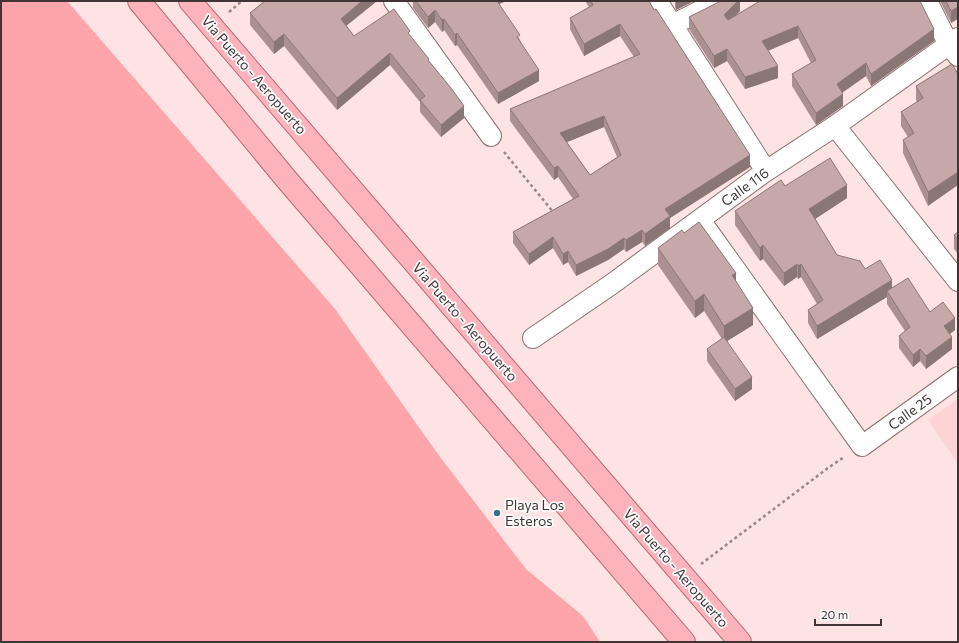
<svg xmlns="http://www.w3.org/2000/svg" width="959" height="643" viewBox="0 0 959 643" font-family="Commissioner,sans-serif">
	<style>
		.built { fill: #fdd3d5 }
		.water { fill: #fea5ac }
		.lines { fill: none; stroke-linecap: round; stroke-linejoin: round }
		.street-casing { stroke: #8d7071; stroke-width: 22 }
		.primary-casing { stroke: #ba6670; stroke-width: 24 }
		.path { stroke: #998687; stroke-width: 2.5; stroke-dasharray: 3 3; stroke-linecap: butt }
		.street { stroke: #fff; stroke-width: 20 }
		.primary { stroke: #fdb3bc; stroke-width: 22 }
		.wall { fill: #ab9091; fill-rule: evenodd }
		.shaded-wall { fill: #8b7676 }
		.building { fill: #c7a8a9; stroke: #8b7676; fill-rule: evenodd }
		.poi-dot { fill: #37748b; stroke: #fff; stroke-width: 1.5 }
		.labels { text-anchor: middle; stroke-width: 3.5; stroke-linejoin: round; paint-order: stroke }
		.street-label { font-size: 14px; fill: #413435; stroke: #fff }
		.poi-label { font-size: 14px; fill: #413435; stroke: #fff; text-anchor: start }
	</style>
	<rect width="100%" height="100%" fill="#fee3e4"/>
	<!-- built -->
	<polygon class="built" points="958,399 958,463 928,420"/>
	<!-- water -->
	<polygon class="water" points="1,1 67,1 335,309 440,457 526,569 583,616 600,642 1,642"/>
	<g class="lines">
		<defs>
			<g id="street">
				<polyline points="394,1 491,136"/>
				<polyline points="657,1 766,171"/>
				<polyline points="927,1 949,45 958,56"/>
				<polyline points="672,25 720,1"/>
				<polyline points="835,126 958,281"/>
				<polyline points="700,220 862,446 958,377"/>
				<polyline points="533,338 612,284 766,171 835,126 958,38"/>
			</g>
			<g id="primary">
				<polyline points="139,1 287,180 684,642"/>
				<polyline points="190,1 740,642"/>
			</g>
		</defs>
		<!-- street casing -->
		<use href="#street" class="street-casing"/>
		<!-- primary casing -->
		<use href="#primary" class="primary-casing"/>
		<!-- path -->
		<g class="path">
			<polyline points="229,12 242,1"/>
			<polyline points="504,152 554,213"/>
			<polyline points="701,564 828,468 844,457"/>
		</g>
		<!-- street -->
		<use href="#street" class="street"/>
		<!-- primary -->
		<use href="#primary" class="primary"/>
	</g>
	<!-- wall -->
	<g class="wall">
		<polygon points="265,1 377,1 346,26 354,36 410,36 429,62 464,118 441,137 420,112 420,102 390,65 337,110 284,46 274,54 250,25 250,13"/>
		<polygon points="413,1 506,1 499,4 520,40 539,81 498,104 457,45 455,46 444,30 442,32 435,22 428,28 413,8"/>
		<path d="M 585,1 L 649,1 L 750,167 L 670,218 L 670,228 L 645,246 L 642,242 L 626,252 L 624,249 L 608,260 L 576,276 L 568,262 L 563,265 L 553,248 L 529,265 L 513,243 L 513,232 L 573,199 L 558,177 L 554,180 L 510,121 L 510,109 L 634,57 L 620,36 L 584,56 L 570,29 L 570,18 L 589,7 ZM 604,127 L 617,157 L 590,175 L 567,142 Z"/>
		<polygon points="675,1 694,1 676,10 675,7"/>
		<polygon points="740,1 740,11 735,16 934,41 871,86 866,76 842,93 843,106 816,125 792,86 792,74 811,63 798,38 768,51 778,78 745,89 727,61 714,68 689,29 689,17"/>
		<polygon points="940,1 958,1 951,23"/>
		<polygon points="952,64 928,206 903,153 903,140 908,137 901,126 901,112 917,102 916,100 916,86"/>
		<polygon points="785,186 847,198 815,219 837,255 865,269 892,288 930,312 955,330 950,334 952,349 926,369 920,361 913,367 899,348 899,336 905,331 887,304 887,297 817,339 808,323 808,310 817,304 801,277 798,279 797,277 784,286 763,259 760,261 735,225 735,211"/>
		<polygon points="958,232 958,254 954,249 954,235"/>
		<polygon points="684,233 736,281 753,325 727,341 752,389 735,401 707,361 707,349 722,339 704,311 695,318 658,265 658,248"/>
	</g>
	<!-- shaded-wall -->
	<g class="shaded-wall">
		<polygon points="362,1 377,1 341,30 341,19"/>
		<polygon points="493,1 506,1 493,7"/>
		<polygon points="676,1 694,1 676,10"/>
		<polygon points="738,1 740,1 740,11 724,27 724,15"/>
		<polygon points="958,7 958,19 951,23 951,11"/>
		<polygon points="435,10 435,22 428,28 428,17"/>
		<polygon points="444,19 444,30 442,32 442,20"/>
		<polygon points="620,24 620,36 584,56 584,44"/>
		<polygon points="798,26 798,38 762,53 762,41"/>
		<polygon points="934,29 934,41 871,86 871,74"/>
		<polygon points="457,33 457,45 455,46 455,35"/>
		<polygon points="284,34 284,46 274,54 274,42"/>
		<polygon points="727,49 727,61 714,68 714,56"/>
		<polygon points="390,53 390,65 337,110 337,98"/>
		<polygon points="866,63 866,76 837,96 837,84"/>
		<polygon points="778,66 778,78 745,89 745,77"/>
		<polygon points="539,70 539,81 498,104 498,93"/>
		<polygon points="843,94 843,106 816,125 816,113"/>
		<polygon points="464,106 464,118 441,137 441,125"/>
		<polygon points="604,116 604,127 560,145 560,133"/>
		<polygon points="750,155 750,167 670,218 670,228 645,246 645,234 665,209"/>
		<polygon points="558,166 558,177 554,180 554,168"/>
		<polygon points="958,172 958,185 928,206 928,192"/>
		<polygon points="847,185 847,198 809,223 809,209"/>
		<polygon points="642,230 642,242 626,252 626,240"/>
		<polygon points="553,237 553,248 529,265 529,254"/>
		<polygon points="624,238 624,249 608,260 576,276 576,265"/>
		<polygon points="763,245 763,259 760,261 760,248"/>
		<polygon points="568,251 568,262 563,265 563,254"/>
		<polygon points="797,264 797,277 784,286 784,273"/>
		<polygon points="801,264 801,277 798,279 798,266"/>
		<polygon points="736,273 736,289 732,275"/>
		<polygon points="892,280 892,294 887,291 887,297 817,339 817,326"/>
		<polygon points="704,294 704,311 695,318 695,301"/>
		<polygon points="753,308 753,325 724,343 724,326"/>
		<polygon points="955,318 955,330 944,338 944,326"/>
		<polygon points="952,337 952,349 926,369 926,356"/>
		<polygon points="920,349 920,361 913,367 913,355"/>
		<polygon points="752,377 752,389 735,401 735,389"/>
	</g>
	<!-- building -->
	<g class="building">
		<polygon points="265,1 362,1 341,19 354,36 394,9 410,31 408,33 429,59 428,60 451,88 464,106 441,125 420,100 425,96 390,53 337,98 284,34 274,42 250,13"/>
		<polygon points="416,1 497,1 520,35 517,37 539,70 498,93 457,33 455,35 444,19 442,20 435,10 428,17"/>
		<path d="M 591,1 L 649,1 L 654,10 L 656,9 L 750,155 L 665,209 L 670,216 L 645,234 L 642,230 L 626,240 L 624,238 L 608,249 L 576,265 L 568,251 L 563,254 L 553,237 L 529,254 L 513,232 L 579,196 L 558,166 L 554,168 L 510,109 L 640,54 L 620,24 L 584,44 L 570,18 L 593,5 ZM 604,116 L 621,155 L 590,175 L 560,133 Z"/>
		<polygon points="721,1 738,1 724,15 728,20 760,1 920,1 934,29 871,74 866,63 837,84 843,94 816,113 792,74 816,60 798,26 762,41 778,66 745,77 727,49 714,56 689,17"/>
		<polygon points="946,1 958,1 958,7 951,11"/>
		<polygon points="952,64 958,74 958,172 928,192 903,140 914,133 901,112 923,98 916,86"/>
		<polygon points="830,158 847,185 809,209 837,255 860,261 865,269 880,260 892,280 817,326 808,310 823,300 801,264 798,266 797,264 784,273 763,245 760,248 735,211 781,180 785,186"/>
		<polygon points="699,222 736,273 732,275 753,308 724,326 704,294 695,301 658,248 682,230 684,233"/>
		<polygon points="958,232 958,240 954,235"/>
		<polygon points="908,278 930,312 943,302 955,318 944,326 952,337 926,356 920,349 913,355 899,336 910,327 887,291"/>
		<polygon points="724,337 752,377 735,389 707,349"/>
	</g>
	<!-- markers -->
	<circle class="poi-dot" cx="497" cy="513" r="4"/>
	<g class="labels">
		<!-- street labels -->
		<g class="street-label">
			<text transform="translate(254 75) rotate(49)" y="5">Via Puerto - Aeropuerto</text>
			<text transform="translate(745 187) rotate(-36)" y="5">Calle 116</text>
			<text transform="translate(465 322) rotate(49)" y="5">Via Puerto - Aeropuerto</text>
			<text transform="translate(910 412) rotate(-36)" y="5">Calle 25</text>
			<text transform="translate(676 568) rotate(49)" y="5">Via Puerto - Aeropuerto</text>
		</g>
		<!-- poi labels -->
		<g class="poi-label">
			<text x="505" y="510">Playa Los<tspan x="505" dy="16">Esteros</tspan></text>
		</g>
	</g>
	<!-- border -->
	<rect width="959" height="643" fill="none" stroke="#413435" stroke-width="4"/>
	<!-- scale -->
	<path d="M815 619v6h66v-6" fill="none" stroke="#413435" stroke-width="2"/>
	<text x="821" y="619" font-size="12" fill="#413435" stroke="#ffffff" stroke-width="3" paint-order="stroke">20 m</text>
</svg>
